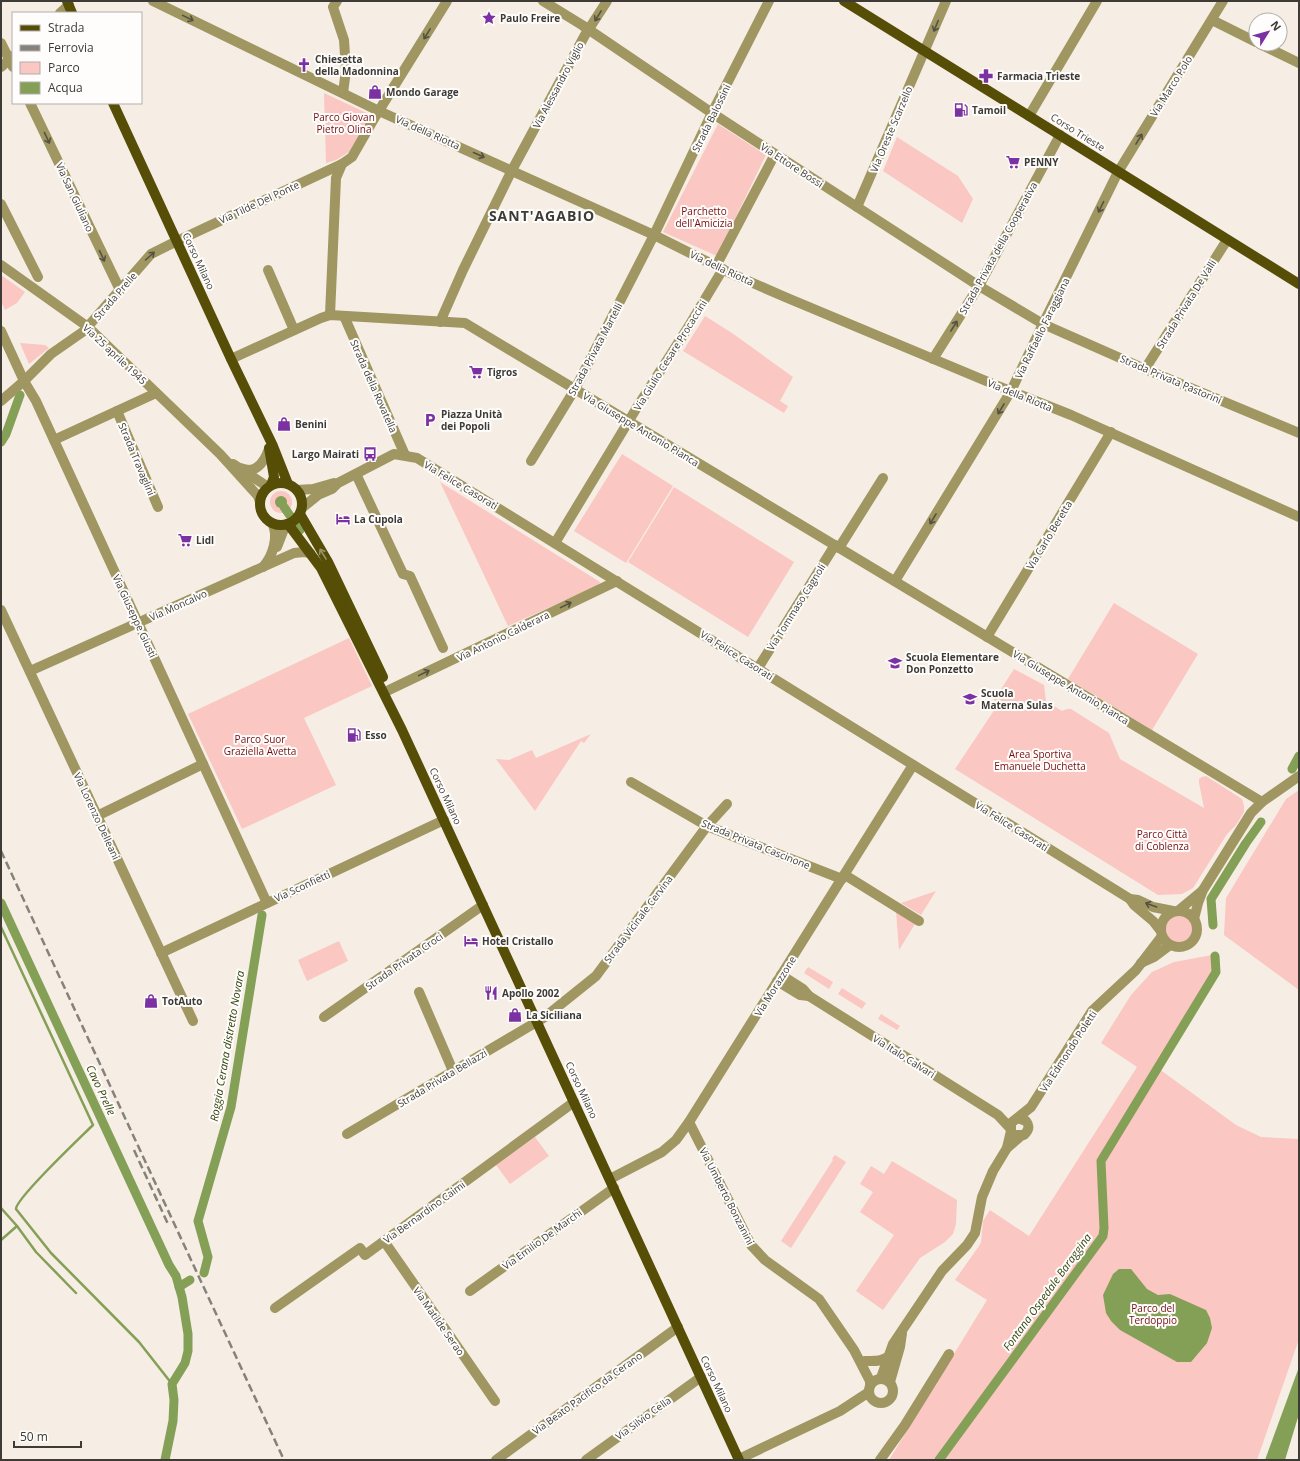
<svg xmlns="http://www.w3.org/2000/svg" width="1300" height="1461" viewBox="0 0 1300 1461" font-family="'Open Sans',sans-serif">
	<style>
		.green { fill: #fac7c2 }
		.water { fill: #849f56 }
		.lines { fill: none; stroke-linecap: round; stroke-linejoin: round }
		.stream { stroke: #849f56; stroke-width: 2.5 }
		.canal { stroke: #849f56; stroke-width: 9 }
		.minor { stroke: #9f9661; stroke-width: 10 }
		.major { stroke: #564d07; stroke-width: 10 }
		.rail { stroke: #86817b; stroke-width: 2.5; stroke-dasharray: 8 4; stroke-linecap: butt }
		.oneway { stroke: #565242 }
		.oneway2 { stroke: #999369 }
		.labels { text-anchor: middle; stroke-width: 4; stroke-linejoin: round; paint-order: stroke }
		.poi-label { font-size: 10px; font-weight: bold; fill: #3e3b37; stroke: #fefdfb; text-anchor: start }
		.street-label { font-size: 10px; fill: #3e3b37; stroke: #fefdfb }
		.park-label { font-size: 10px; fill: #720e12; stroke: #fefdfb }
		.water-label { font-size: 11px; font-style: italic; fill: #33440d; stroke: #fefdfb }
		.district-label { font-size: 14px; font-weight: bold; letter-spacing: 1px; fill: #3e3b37; stroke: #fefdfb }
	</style>
	<rect width="100%" height="100%" fill="#f6eee4"/>
	<!-- green -->
	<g class="green">
		<polygon points="324,93 371,115 349,152 336,160 326,163"/>
		<polygon points="718,124 766,155 717,256 663,232"/>
		<polygon points="897,137 958,176 973,199 962,223 883,171"/>
		<polygon points="1,275 25,292 17,303 5,310 1,301"/>
		<polygon points="705,316 732,333 793,377 780,401 788,406 784,413 683,351"/>
		<polygon points="20,343 45,345 49,348 29,364"/>
		<polygon points="622,454 673,486 626,563 574,531"/>
		<polygon points="440,482 600,582 599,585 508,626"/>
		<polygon points="674,487 794,562 748,637 628,562"/>
		<circle cx="281" cy="502" r="11"/>
		<polygon points="1114,603 1198,654 1152,730 1068,679"/>
		<polygon points="349,638 372,686 304,718 336,785 242,829 188,714"/>
		<polygon points="1014,669 1044,685 1046,701 1062,711 1067,709 1071,709 1109,733 1120,759 1204,808 1199,783 1199,779 1202,777 1206,776 1242,799 1244,806 1244,812 1236,825 1227,834 1193,888 1182,894 1158,895 955,769 999,703 994,700"/>
		<polygon points="591,734 584,743 581,741 535,811 496,759 509,760 532,750 536,758"/>
		<polygon points="1299,790 1299,990 1224,935 1226,898 1286,799"/>
		<polygon points="936,891 921,915 901,903"/>
		<polygon points="896,911 915,924 899,950"/>
		<circle cx="1180" cy="929" r="14"/>
		<polygon points="339,941 348,961 307,981 298,960"/>
		<polygon points="1212,955 1212,978 1155,1066 1236,1125 1261,1137 1299,1139 1299,1339 1257,1460 889,1460 987,1300 955,1280 979,1246 981,1242 983,1221 990,1210 1029,1236 1137,1067 1101,1043 1131,995 1152,972 1174,962"/>
		<polygon points="808,967 833,982 829,989 804,973"/>
		<polygon points="842,988 866,1003 862,1009 838,994"/>
		<polygon points="881,1014 900,1026 897,1030 878,1019"/>
		<polygon points="535,1137 549,1156 510,1184 496,1165"/>
		<polygon points="835,1155 846,1162 791,1248 781,1241 833,1160 832,1159"/>
		<polygon points="892,1161 957,1200 956,1224 953,1234 945,1242 920,1258 883,1310 856,1291 894,1235 860,1212 873,1192 860,1184 871,1166 884,1174"/>
	</g>
	<!-- water -->
	<g class="water">
		<circle cx="281" cy="502" r="6"/>
		<polygon points="1119,1269 1131,1269 1147,1289 1158,1295 1170,1294 1206,1310 1210,1318 1212,1328 1207,1343 1191,1362 1177,1362 1120,1330 1111,1321 1106,1313 1103,1295 1113,1274"/>
		<polygon points="1299,1367 1299,1414 1285,1460 1265,1460"/>
	</g>
	<g class="lines">
		<!-- stream -->
		<g class="stream">
			<path d="M 1,927 L 93,1125 C 81,1137 16,1198 16,1209 L 51,1253 L 139,1342 L 172,1384"/>
			<polyline points="1,1208 17,1226 36,1252 76,1293"/>
			<polyline points="1,1240 17,1226"/>
		</g>
		<!-- canal -->
		<g class="canal">
			<polyline points="1,442 6,434 20,395"/>
			<polyline points="284,507 300,530"/>
			<polyline points="1292,769 1299,756"/>
			<polyline points="1,903 169,1265 176,1276 182,1297 188,1334 188,1351 185,1363 172,1384 174,1400 173,1421 165,1460"/>
			<polyline points="1213,925 1211,899 1246,843 1261,822"/>
			<polyline points="204,1273 208,1257 198,1221 231,1107 262,915"/>
			<polyline points="179,1287 190,1280"/>
			<polyline points="939,1460 1103,1236 1104,1228 1101,1161 1216,972 1215,956"/>
		</g>
		<!-- minor -->
		<g class="minor">
			<polyline points="153,1 379,111 654,235 730,273 785,297 998,386 1071,415 1299,517"/>
			<polyline points="337,1 333,7 344,40 346,70 343,93"/>
			<polyline points="543,1 582,25 712,113 979,286 1043,324 1145,369 1299,433"/>
			<polyline points="60,13 69,5"/>
			<polyline points="1212,20 1256,42"/>
			<polyline points="1,43 13,67"/>
			<polyline points="1260,44 1299,63"/>
			<polyline points="1,67 13,56"/>
			<polyline points="30,103 120,290"/>
			<polyline points="1029,116 1097,1"/>
			<polyline points="1,204 38,277"/>
			<polyline points="857,207 946,1"/>
			<polyline points="1,265 88,327 220,454 258,496 260,502"/>
			<polyline points="716,266 775,154"/>
			<polyline points="268,270 294,330"/>
			<polyline points="330,315 336,178 342,164 352,157 375,117 447,1"/>
			<polyline points="344,316 405,455"/>
			<polyline points="440,322 463,270 512,170 585,35 607,1"/>
			<polyline points="1,331 24,381 36,401 267,903"/>
			<polyline points="231,359 321,318 330,315 465,323 1262,802"/>
			<polyline points="933,359 979,286 1060,135"/>
			<polyline points="1145,369 1227,240"/>
			<polyline points="1,401 24,381 51,354 84,331 151,254 177,241 342,164"/>
			<polyline points="117,411 158,507"/>
			<polyline points="54,440 156,393"/>
			<polyline points="531,461 575,389 654,235 712,113 769,1"/>
			<polyline points="233,464 268,487"/>
			<path d="M 240,468 C 243,469 247,470 250,470 C 260,469 266,457 269,449"/>
			<polyline points="356,474 403,574 410,576 443,648"/>
			<polyline points="297,490 313,489 334,483"/>
			<polyline points="302,508 318,495 332,489 338,483 394,454 417,458 1130,899 1138,900 1153,907 1173,911"/>
			<polyline points="555,543 636,409 687,329 723,269"/>
			<polyline points="277,547 286,524"/>
			<polyline points="839,548 883,478"/>
			<path d="M 263,567 C 273,556 279,536 272,523"/>
			<polyline points="895,581 1011,391 1043,324 1118,172 1223,1"/>
			<polyline points="1,610 193,1021"/>
			<polyline points="987,637 1111,432"/>
			<polyline points="758,668 835,545"/>
			<polyline points="30,671 294,553 304,552 310,553"/>
			<polyline points="389,690 617,581"/>
			<polyline points="631,782 707,826 842,879"/>
			<polyline points="97,816 203,764"/>
			<polyline points="845,875 919,921"/>
			<polyline points="1130,899 1134,905 1153,921 1160,930"/>
			<polyline points="1179,910 1202,891"/>
			<circle cx="1179" cy="929" r="18"/>
			<polyline points="1194,919 1198,903 1203,890 1251,813 1262,802 1299,776"/>
			<polyline points="161,953 444,820"/>
			<polyline points="1141,963 1154,957 1170,945"/>
			<polyline points="777,981 800,995 809,996 803,989 781,975"/>
			<polyline points="419,992 453,1071"/>
			<polyline points="809,996 998,1115 1010,1128"/>
			<polyline points="324,1017 483,905"/>
			<polyline points="689,1122 751,1245 765,1260 819,1299 854,1350 870,1381 870,1385"/>
			<polyline points="347,1134 545,1017 596,976 707,826 727,804"/>
			<path d="M 1016,1135 L 1024,1135 C 1029,1130 1030,1126 1026,1121 L 1018,1118"/>
			<polyline points="1007,1148 1011,1131 1011,1123 1031,1107 1092,1011 1136,970 1162,936"/>
			<polyline points="610,1179 662,1152 676,1140 689,1122 913,765"/>
			<polyline points="384,1241 495,1401"/>
			<polyline points="470,1291 614,1188"/>
			<polyline points="275,1308 360,1248 365,1255 574,1102"/>
			<path d="M 865,1361 C 875,1361 881,1362 889,1356"/>
			<polyline points="881,1378 893,1344 903,1329 942,1271 967,1245 975,1233 982,1197 993,1171 1007,1148 1021,1136"/>
			<circle cx="881" cy="1391" r="12"/>
			<polyline points="890,1382 900,1347 902,1333"/>
			<polyline points="739,1459 840,1411 869,1392"/>
			<polyline points="496,1460 678,1327"/>
			<polyline points="586,1460 701,1377"/>
			<polyline points="880,1460 905,1425 949,1354"/>
		</g>
		<!-- major -->
		<g class="major">
			<polyline points="67,1 72,13"/>
			<polyline points="844,1 1299,284"/>
			<polyline points="113,103 231,359 273,446 288,484"/>
			<polyline points="269,448 274,477 271,485"/>
			<circle cx="281" cy="504" r="21"/>
			<polyline points="300,514 328,562 383,677"/>
			<polyline points="288,524 321,568 402,730 739,1460"/>
		</g>
		<!-- rail -->
		<g class="rail">
			<polyline points="1,851 284,1460"/>
			<polyline points="134,1150 168,1224"/>
		</g>
	</g>
	<!-- one-way arrows -->
	<defs><path id="oneway-shaft" d="M-6 0H5M1.5-3L5.5 0L1.5 3" fill="none" stroke-width="1.6" stroke-linecap="round" stroke-linejoin="round"/></defs>
	<g class="oneway">
		<use href="#oneway-shaft" transform="translate(598 16) rotate(122)"/>
		<use href="#oneway-shaft" transform="translate(188 18) rotate(26)"/>
		<use href="#oneway-shaft" transform="translate(936 26) rotate(112)"/>
		<use href="#oneway-shaft" transform="translate(427 34) rotate(122)"/>
		<use href="#oneway-shaft" transform="translate(47 138) rotate(65)"/>
		<use href="#oneway-shaft" transform="translate(1139 139) rotate(-59)"/>
		<use href="#oneway-shaft" transform="translate(479 155) rotate(24)"/>
		<use href="#oneway-shaft" transform="translate(1101 207) rotate(116)"/>
		<use href="#oneway-shaft" transform="translate(102 256) rotate(65)"/>
		<use href="#oneway-shaft" transform="translate(150 256) rotate(-42)"/>
		<use href="#oneway-shaft" transform="translate(954 326) rotate(-58)"/>
		<use href="#oneway-shaft" transform="translate(1001 409) rotate(121)"/>
		<use href="#oneway-shaft" transform="translate(933 519) rotate(121)"/>
		<use href="#oneway-shaft" transform="translate(566 605) rotate(-26)"/>
		<use href="#oneway-shaft" transform="translate(424 673) rotate(-26)"/>
		<use href="#oneway-shaft" transform="translate(1151 905) rotate(-160)"/>
	</g>
	<use class="oneway2" href="#oneway-shaft" transform="translate(323 554) rotate(-121)"/>
	<!-- icons -->
	<defs>
		<symbol id="sight-bare" viewBox="-9 -9 18 18"><path d="M0-6L1.8-2.2L6-1.7L2.9 1.2L3.7 5.4L0 3.3L-3.7 5.4L-2.9 1.2L-6-1.7L-1.8-2.2Z" fill="#7c31a3" stroke="#fefdfb" stroke-width="2.5" paint-order="stroke"/></symbol>
		<symbol id="church-bare" viewBox="-9 -9 18 18"><path d="M-1.2-6h2.4v3.5h3.3v2.4h-3.3V6h-2.4V-.1h-3.3v-2.4h3.3Z" fill="#7c31a3" stroke="#fefdfb" stroke-width="2.5" paint-order="stroke"/></symbol>
		<symbol id="pharmacy-bare" viewBox="-9 -9 18 18"><path d="M-2-6h4v4h4v4h-4v4h-4v-4h-4v-4h4Z" fill="#7c31a3" stroke="#fefdfb" stroke-width="2.5" paint-order="stroke"/></symbol>
		<symbol id="shop-bare" viewBox="-9 -9 18 18"><path d="M-5-2.5h2.3a2.7 3.5 0 0 1 5.4 0H5L5.5 6h-11ZM-1.5-2.5h3a1.5 2.3 0 0 0-3 0Z" fill="#7c31a3" stroke="#fefdfb" stroke-width="2.5" paint-order="stroke"/></symbol>
		<symbol id="fuel-bare" viewBox="-9 -9 18 18"><path d="M-5.5-6h7V0h2V4h1.3V-2.5L3-4.5l.8-.8L6-3V5H2.5V1h-1V6h-7ZM-4.2-4.7v3.2H.2V-4.7Z" fill="#7c31a3" stroke="#fefdfb" stroke-width="2.5" paint-order="stroke"/></symbol>
		<symbol id="supermarket-bare" viewBox="-9 -9 18 18"><path d="M-6-5.5h2.5l.6 2H6L4.5 2H-2.5L-4.4-4H-6ZM-1.5 3.2a1.3 1.3 0 1 0 .1 0ZM3 3.2a1.3 1.3 0 1 0 .1 0Z" fill="#7c31a3" stroke="#fefdfb" stroke-width="2.5" paint-order="stroke"/></symbol>
		<symbol id="parking-bare" viewBox="-9 -9 18 18"><path d="M-3.5-5.5H1a3.5 3.5 0 0 1 0 7H-1V5.5H-3.5ZM-1-3.4V-.6H.8a1.4 1.4 0 0 0 0-2.8Z" fill="#7c31a3" stroke="#fefdfb" stroke-width="2.5" paint-order="stroke"/></symbol>
		<symbol id="bus-bare" viewBox="-9 -9 18 18"><path d="M-5-6H5V4H4V6H2V4H-2V6H-4V4H-5ZM-3.5-4V0h7V-4ZM-3.5 1.2v1.5H-2V1.2ZM2 1.2v1.5H3.5V1.2Z" fill="#7c31a3" stroke="#fefdfb" stroke-width="2.5" paint-order="stroke"/></symbol>
		<symbol id="hotel-bare" viewBox="-9 -9 18 18"><path d="M-6-4.5h1.5V1H6V5H4.5V3h-9V5H-6ZM-4 0a1.8 1.8 0 1 1 3.6 0ZM.5 0V-2.5h3Q6-2.5 6 0Z" fill="#7c31a3" stroke="#fefdfb" stroke-width="2.5" paint-order="stroke"/></symbol>
		<symbol id="school-bare" viewBox="-9 -9 18 18"><path d="M0-5L7-2L0 1L-7-2ZM-4 1L0 2.5L4 1V4Q0 6-4 4Z" fill="#7c31a3" stroke="#fefdfb" stroke-width="2.5" paint-order="stroke"/></symbol>
		<symbol id="restaurant-bare" viewBox="-9 -9 18 18"><path d="M-5-6h1v4h1v-4h1v4h1v-4h1v5L-1.5 .5V6h-2V.5L-5-1ZM5-6V6H3V1.5H1.5Q1.5-4 5-6Z" fill="#7c31a3" stroke="#fefdfb" stroke-width="2.5" paint-order="stroke"/></symbol>
	</defs>
	<g fill-rule="evenodd">
		<use href="#sight-bare" x="479" y="8" width="20" height="20"/>
		<use href="#church-bare" x="294" y="55" width="20" height="20"/>
		<use href="#pharmacy-bare" x="976" y="66" width="20" height="20"/>
		<use href="#shop-bare" x="365" y="82" width="20" height="20"/>
		<use href="#fuel-bare" x="951" y="100" width="20" height="20"/>
		<use href="#supermarket-bare" x="1003" y="152" width="20" height="20"/>
		<use href="#supermarket-bare" x="466" y="362" width="20" height="20"/>
		<use href="#parking-bare" x="420" y="410" width="20" height="20"/>
		<use href="#shop-bare" x="274" y="414" width="20" height="20"/>
		<use href="#bus-bare" x="360" y="444" width="20" height="20"/>
		<use href="#hotel-bare" x="333" y="509" width="20" height="20"/>
		<use href="#supermarket-bare" x="175" y="530" width="20" height="20"/>
		<use href="#school-bare" x="885" y="653" width="20" height="20"/>
		<use href="#school-bare" x="960" y="689" width="20" height="20"/>
		<use href="#fuel-bare" x="344" y="725" width="20" height="20"/>
		<use href="#hotel-bare" x="461" y="931" width="20" height="20"/>
		<use href="#restaurant-bare" x="481" y="983" width="20" height="20"/>
		<use href="#shop-bare" x="141" y="991" width="20" height="20"/>
		<use href="#shop-bare" x="505" y="1005" width="20" height="20"/>
	</g>
	<g class="labels">
		<!-- poi labels -->
		<g class="poi-label">
			<text x="500" y="22">Paulo Freire</text>
			<text x="315" y="63">Chiesetta<tspan x="315" dy="12">della Madonnina</tspan></text>
			<text x="997" y="80">Farmacia Trieste</text>
			<text x="386" y="96">Mondo Garage</text>
			<text x="972" y="114">Tamoil</text>
			<text x="1024" y="166">PENNY</text>
			<text x="487" y="376">Tigros</text>
			<text x="441" y="418">Piazza Unità<tspan x="441" dy="12">dei Popoli</tspan></text>
			<text x="295" y="428">Benini</text>
			<text x="359" y="458" text-anchor="end">Largo Mairati</text>
			<text x="354" y="523">La Cupola</text>
			<text x="196" y="544">Lidl</text>
			<text x="906" y="661">Scuola Elementare<tspan x="906" dy="12">Don Ponzetto</tspan></text>
			<text x="981" y="697">Scuola<tspan x="981" dy="12">Materna Sulas</tspan></text>
			<text x="365" y="739">Esso</text>
			<text x="482" y="945">Hotel Cristallo</text>
			<text x="502" y="997">Apollo 2002</text>
			<text x="162" y="1005">TotAuto</text>
			<text x="526" y="1019">La Siciliana</text>
		</g>
		<!-- street labels -->
		<g class="street-label">
			<text transform="translate(558 85) rotate(-62)" y="4">Via Alessandro Viglio</text>
			<text transform="translate(1171 86) rotate(-58)" y="4">Via Marco Polo</text>
			<text transform="translate(711 118) rotate(-64)" y="4">Strada Balossini</text>
			<text transform="translate(891 129) rotate(-67)" y="4">Via Oreste Scarzello</text>
			<text transform="translate(428 132) rotate(24)" y="4">Via della Riotta</text>
			<text transform="translate(1078 132) rotate(32)" y="4">Corso Trieste</text>
			<text transform="translate(792 165) rotate(33)" y="4">Via Ettore Bossi</text>
			<text transform="translate(75 197) rotate(65)" y="4">Via San Giuliano</text>
			<text transform="translate(259 202) rotate(-25)" y="4">Via Tilde Del Ponte</text>
			<text transform="translate(998 248) rotate(-61)" y="4">Strada Privata della Cooperativa</text>
			<text transform="translate(199 261) rotate(65)" y="4">Corso Milano</text>
			<text transform="translate(722 268) rotate(25)" y="4">Via della Riotta</text>
			<text transform="translate(115 296) rotate(-49)" y="4">Strada Prelle</text>
			<text transform="translate(1186 304) rotate(-58)" y="4">Strada Privata De Valli</text>
			<text transform="translate(1042 328) rotate(-64)" y="4">Via Raffaello Faraggiana</text>
			<text transform="translate(595 349) rotate(-62)" y="4">Strada Privata Martelli</text>
			<text transform="translate(115 354) rotate(43)" y="4">Via 25 aprile 1945</text>
			<text transform="translate(670 355) rotate(-58)" y="4">Via Giulio Cesare Procaccini</text>
			<text transform="translate(1171 379) rotate(23)" y="4">Strada Privata Pastorini</text>
			<text transform="translate(374 386) rotate(66)" y="4">Strada della Rovatella</text>
			<text transform="translate(1020 395) rotate(22)" y="4">Via della Riotta</text>
			<text transform="translate(641 429) rotate(31)" y="4">Via Giuseppe Antonio Pianca</text>
			<text transform="translate(137 459) rotate(67)" y="4">Strada Travaglini</text>
			<text transform="translate(461 485) rotate(31)" y="4">Via Felice Casorati</text>
			<text transform="translate(1049 535) rotate(-59)" y="4">Via Carlo Beretta</text>
			<text transform="translate(178 605) rotate(-24)" y="4">Via Moncalvo</text>
			<text transform="translate(796 607) rotate(-58)" y="4">Via Tommaso Cagnoli</text>
			<text transform="translate(135 616) rotate(65)" y="4">Via Giuseppe Giusti</text>
			<text transform="translate(503 636) rotate(-26)" y="4">Via Antonio Calderara</text>
			<text transform="translate(737 655) rotate(32)" y="4">Via Felice Casorati</text>
			<text transform="translate(1071 687) rotate(31)" y="4">Via Giuseppe Antonio Pianca</text>
			<text transform="translate(446 796) rotate(65)" y="4">Corso Milano</text>
			<text transform="translate(97 816) rotate(65)" y="4">Via Lorenzo Delleani</text>
			<text transform="translate(1012 826) rotate(32)" y="4">Via Felice Casorati</text>
			<text transform="translate(756 844) rotate(22)" y="4">Strada Privata Cascinone</text>
			<text transform="translate(302 886) rotate(-25)" y="4">Via Sconfietti</text>
			<text transform="translate(638 919) rotate(-53)" y="4">Strada Vicinale Cervina</text>
			<text transform="translate(404 961) rotate(-35)" y="4">Strada Privata Croci</text>
			<text transform="translate(775 986) rotate(-58)" y="4">Via Morazzone</text>
			<text transform="translate(1068 1051) rotate(-57)" y="4">Via Edmondo Poletti</text>
			<text transform="translate(904 1056) rotate(32)" y="4">Via Italo Calvari</text>
			<text transform="translate(442 1078) rotate(-31)" y="4">Strada Privata Bellazzi</text>
			<text transform="translate(582 1090) rotate(65)" y="4">Corso Milano</text>
			<text transform="translate(727 1196) rotate(63)" y="4">Via Umberto Bonzanini</text>
			<text transform="translate(424 1212) rotate(-36)" y="4">Via Bernardino Caimi</text>
			<text transform="translate(542 1239) rotate(-36)" y="4">Via Emilio De Marchi</text>
			<text transform="translate(439 1321) rotate(55)" y="4">Via Matilde Serao</text>
			<text transform="translate(717 1384) rotate(65)" y="4">Corso Milano</text>
			<text transform="translate(587 1393) rotate(-36)" y="4">Via Beato Pacifico da Cerano</text>
			<text transform="translate(643 1418) rotate(-36)" y="4">Via Silvio Cella</text>
		</g>
		<!-- park labels -->
		<g class="park-label">
			<text x="344" y="121">Parco Giovan<tspan x="344" dy="12">Pietro Olina</tspan></text>
			<text x="704" y="215">Parchetto<tspan x="704" dy="12">dell'Amicizia</tspan></text>
			<text x="260" y="743">Parco Suor<tspan x="260" dy="12">Graziella Avetta</tspan></text>
			<text x="1040" y="758">Area Sportiva<tspan x="1040" dy="12">Emanuele Duchetta</tspan></text>
			<text x="1162" y="838">Parco Città<tspan x="1162" dy="12">di Coblenza</tspan></text>
			<text x="1153" y="1312">Parco del<tspan x="1153" dy="12">Terdoppio</tspan></text>
		</g>
		<!-- water labels -->
		<g class="water-label">
			<text transform="translate(227 1046) rotate(-80)" y="4">Roggia Cerana distretto Novara</text>
			<text transform="translate(101 1090) rotate(65)" y="4">Cavo Prelle</text>
			<text transform="translate(1047 1292) rotate(-54)" y="4">Fontana Ospedale Baraggina</text>
		</g>
		<!-- district labels -->
		<g class="district-label">
			<text x="542" y="221">SANT'AGABIO</text>
		</g>
	</g>
	<!-- border -->
	<rect width="1300" height="1461" fill="none" stroke="#3e3b37" stroke-width="4"/>
	<!-- legend -->
	<rect x="12" y="12" width="130" height="92" fill="#fefdfb" stroke="#b1afad"/>
	<rect x="20" y="25" width="20" height="6" fill="#564d07" stroke="#b1afad"/>
	<text x="48" y="32" font-size="12" fill="#3e3b37">Strada</text>
	<rect x="20" y="45" width="20" height="6" fill="#86817b" stroke="#b1afad"/>
	<text x="48" y="52" font-size="12" fill="#3e3b37">Ferrovia</text>
	<rect x="20" y="62" width="20" height="12" fill="#fac7c2" stroke="#b1afad"/>
	<text x="48" y="72" font-size="12" fill="#3e3b37">Parco</text>
	<rect x="20" y="82" width="20" height="12" fill="#849f56" stroke="#b1afad"/>
	<text x="48" y="92" font-size="12" fill="#3e3b37">Acqua</text>
	<!-- north arrow -->
	<g transform="translate(1268 32) rotate(53)"><circle r="19" fill="#fefdfb" stroke="#b1afad"/>
	<path d="M0-3L7 15L0 10L-7 15Z" fill="#7c31a3"/>
	<text y="-6" font-size="11" font-weight="bold" text-anchor="middle" fill="#3e3b37">N</text>
	</g>
	<!-- scale -->
	<path d="M14 1441v6h67v-6" fill="none" stroke="#3e3b37" stroke-width="2"/>
	<text x="20" y="1441" font-size="12" fill="#3e3b37" stroke="#fefdfb" stroke-width="3" paint-order="stroke">50 m</text>
</svg>
